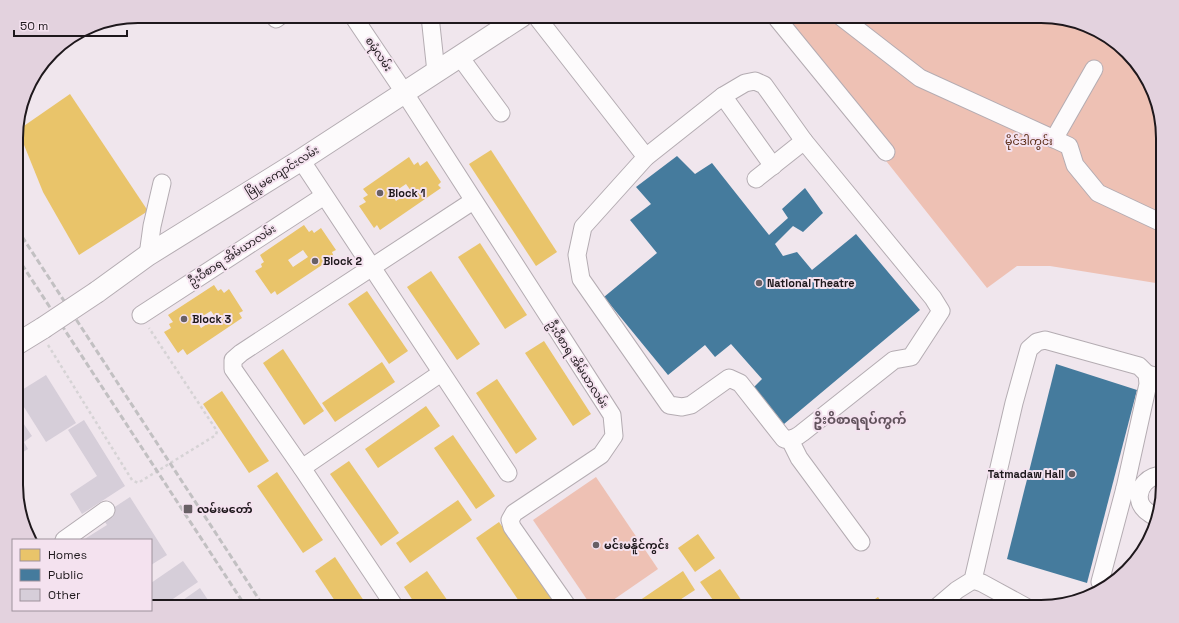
<svg xmlns="http://www.w3.org/2000/svg" width="1179" height="623" viewBox="0 0 1179 623" font-family="'Space Grotesk','Noto Sans Myanmar',sans-serif">
	<style>
		.green { fill: #eec1b4 }
		.homes { fill: #e9c46a; fill-rule: evenodd }
		.public { fill: #457b9d }
		.building { fill: #d6ced9 }
		.lines { fill: none; stroke-linecap: round; stroke-linejoin: round }
		.minor-casing { stroke: #b4acb2; stroke-width: 19 }
		.major-casing { stroke: #b4acb2; stroke-width: 23 }
		.path { stroke: #d6d3d5; stroke-width: 2.5; stroke-dasharray: 3 3; stroke-linecap: butt }
		.minor { stroke: #fdfbfc; stroke-width: 17 }
		.major { stroke: #fdfbfc; stroke-width: 21 }
		.rail { stroke: #c2c0c2; stroke-width: 3; stroke-dasharray: 6 3; stroke-linecap: butt }
		.major-bridge-casing { stroke: #b4acb2; stroke-width: 23; stroke-linecap: butt }
		.major-bridge { stroke: #fdfbfc; stroke-width: 21 }
		.poi-dot { fill: #686065; stroke: #f4e2ef; stroke-width: 1.5 }
		.labels { text-anchor: middle; stroke-width: 4; stroke-linejoin: round; paint-order: stroke }
		.street-label { font-size: 11px; fill: #1e181c; stroke: #f4e2ef }
		.park-label { font-size: 11px; fill: #4f1d05; stroke: #f4e2ef }
		.poi-label { font-size: 11px; font-weight: bold; fill: #1e181c; stroke: #f4e2ef; text-anchor: start }
		.quarter-label { font-size: 13px; font-weight: bold; fill: #61525c; stroke: #f4e2ef }
		.rim { fill: none; stroke: #1e181c; stroke-width: 2 }
	</style>
	<rect width="100%" height="100%" fill="#f0e6ed"/>
	<!-- green -->
	<g class="green">
		<polygon points="771,16 1041,16 1095,29 1142,70 1162,123 1162,284 1050,266 1017,266 987,288"/>
		<polygon points="596,477 658,569 603,607 592,607 533,520"/>
	</g>
	<!-- homes -->
	<g class="homes">
		<polygon points="70,94 148,211 79,255 43,192 18,130"/>
		<polygon points="491,150 557,252 536,266 469,164"/>
		<path d="M 409,157 L 414,165 L 418,162 L 420,166 L 427,161 L 441,182 L 438,185 L 441,188 L 380,230 L 377,225 L 374,228 L 359,206 L 366,202 L 363,198 L 368,195 L 363,189 ZM 406,184 L 411,191 L 396,201 L 391,194 Z"/>
		<path d="M 304,225 L 309,232 L 312,230 L 314,233 L 321,228 L 336,250 L 332,252 L 334,257 L 277,295 L 275,291 L 271,294 L 255,271 L 262,267 L 261,264 L 264,262 L 260,255 ZM 303,250 L 308,257 L 293,267 L 288,260 Z"/>
		<polygon points="480,243 527,315 505,329 458,257"/>
		<polygon points="431,271 480,344 457,360 407,287"/>
		<path d="M 214,285 L 218,291 L 221,289 L 224,293 L 229,289 L 243,311 L 239,313 L 242,318 L 187,355 L 183,349 L 178,353 L 164,332 L 171,328 L 169,324 L 173,322 L 168,315 ZM 211,311 L 216,318 L 201,328 L 196,320 Z"/>
		<polygon points="367,291 408,351 389,364 348,304"/>
		<polygon points="544,341 591,414 573,426 525,353"/>
		<polygon points="283,349 324,411 304,425 263,363"/>
		<polygon points="382,362 395,382 335,422 322,403"/>
		<polygon points="497,379 537,439 516,454 476,393"/>
		<polygon points="222,391 269,461 249,473 203,404"/>
		<polygon points="426,406 440,426 378,468 365,449"/>
		<polygon points="453,435 495,496 476,509 434,448"/>
		<polygon points="349,461 399,533 381,546 330,474"/>
		<polygon points="277,472 323,540 303,553 257,486"/>
		<polygon points="458,500 472,520 410,563 396,543"/>
		<polygon points="499,522 557,607 523,607 476,538"/>
		<polygon points="698,534 715,558 695,572 678,548"/>
		<polygon points="335,557 368,607 339,607 315,571"/>
		<polygon points="720,569 746,607 718,607 700,582"/>
		<polygon points="427,571 452,607 417,607 404,587"/>
		<polygon points="683,571 695,590 669,607 630,607"/>
		<polygon points="878,597 885,607 863,607"/>
	</g>
	<!-- public -->
	<g class="public">
		<polygon points="677,156 695,174 712,163 769,235 788,218 782,209 805,188 823,213 803,232 793,226 775,244 783,256 797,252 812,270 856,234 920,310 784,424 754,387 762,379 731,344 715,357 705,345 668,375 604,297 657,253 630,220 651,204 636,187"/>
		<polygon points="1056,364 1137,390 1087,583 1007,559"/>
	</g>
	<!-- building -->
	<g class="building">
		<polygon points="46,375 76,423 46,442 17,396 17,393"/>
		<polygon points="19,417 32,436 24,442 28,449 17,456 17,418"/>
		<polygon points="84,420 125,486 82,514 70,494 97,476 68,430"/>
		<polygon points="130,497 167,555 151,565 151,540 83,540 107,525 101,516"/>
		<polygon points="183,561 198,582 161,607 151,607 151,583"/>
		<polygon points="200,588 212,606 173,607"/>
	</g>
	<g class="lines">
		<defs>
			<g id="minor">
				<polyline points="353,16 404,92 612,415 614,436 601,455 514,513 510,520 512,527 568,607"/>
				<polyline points="430,16 436,72"/>
				<polyline points="536,16 646,157"/>
				<polyline points="775,16 886,152"/>
				<polyline points="840,16 920,78 1054,139"/>
				<polyline points="276,19 280,16"/>
				<polyline points="460,57 501,113"/>
				<polyline points="1094,69 1054,139 1069,146 1075,165 1098,193 1162,223"/>
				<path d="M 755,81 L 764,85 L 804,141 L 933,298 L 941,311 L 911,357 L 894,360 L 802,433 C 796,438 791,440 784,439 L 740,383 L 729,378 L 691,405 L 682,407 L 669,405 L 581,279 L 577,255 L 583,227 L 646,157 L 723,96 L 745,83 Z"/>
				<polyline points="723,96 773,166"/>
				<polyline points="301,160 508,473"/>
				<polyline points="756,179 804,141"/>
				<polyline points="148,255 152,226 162,183"/>
				<polyline points="141,315 324,196"/>
				<polyline points="1147,374 1163,378"/>
				<polyline points="790,440 799,458 861,542"/>
				<polyline points="302,468 441,373"/>
				<path d="M 1155,517 C 1149,513 1142,509 1140,502 C 1136,487 1149,475 1163,475"/>
				<polyline points="64,540 106,510"/>
				<polyline points="973,580 982,583 1026,607"/>
				<polyline points="1100,582 1125,488"/>
				<polyline points="395,607 302,468 233,369 233,360 241,353 473,201"/>
				<polyline points="937,607 957,590 973,580 1014,403 1029,349 1037,342 1045,340 1139,366 1147,374 1148,384 1125,488 1140,491"/>
			</g>
			<g id="major">
				<polyline points="97,292 148,255 301,160 522,16"/>
				<polyline points="17,344 43,328"/>
			</g>
		</defs>
		<!-- minor casing -->
		<use href="#minor" class="minor-casing"/>
		<!-- major casing -->
		<use href="#major" class="major-casing"/>
		<!-- path -->
		<polyline class="path" points="48,345 132,480 138,483 216,435 217,431 149,328"/>
		<!-- minor -->
		<use href="#minor" class="minor"/>
		<!-- major -->
		<use href="#major" class="major"/>
		<!-- rail -->
		<g class="rail">
			<polyline points="16,220 21,235 264,607"/>
			<polyline points="17,257 246,607"/>
		</g>
		<defs>
			<polyline id="major-bridge" points="43,328 97,292"/>
		</defs>
		<!-- major-bridge casing -->
		<use href="#major-bridge" class="major-bridge-casing"/>
		<!-- major-bridge -->
		<use href="#major-bridge" class="major-bridge"/>
	</g>
	<!-- markers -->
	<g class="poi-dot">
		<circle cx="380" cy="193" r="4"/>
		<circle cx="315" cy="261" r="4"/>
		<circle cx="759" cy="283" r="4"/>
		<circle cx="184" cy="319" r="4"/>
		<circle cx="1072" cy="474" r="4"/>
		<rect x="183" y="504" width="10" height="10" rx="2"/>
		<circle cx="596" cy="545" r="4"/>
	</g>
	<g class="labels">
		<!-- street labels -->
		<g class="street-label">
			<text transform="translate(379 54) rotate(56)" y="4">စမုံလမ်း</text>
			<text transform="translate(282 171) rotate(-32)" y="4">မြို့မကျောင်းလမ်း</text>
			<text transform="translate(232 255) rotate(-33)" y="4">ဦးဝီစာရ အိမ်ယာလမ်း</text>
			<text transform="translate(578 364) rotate(57)" y="4">ဦးဝီစာရ အိမ်ယာလမ်း</text>
		</g>
		<!-- park labels -->
		<g class="park-label">
			<text x="1029" y="145">မိုင်ဒါကွင်း</text>
		</g>
		<!-- poi labels -->
		<g class="poi-label">
			<text x="388" y="197">Block 1</text>
			<text x="323" y="265">Block 2</text>
			<text x="767" y="287">National Theatre</text>
			<text x="192" y="323">Block 3</text>
			<text x="1064" y="478" text-anchor="end">Tatmadaw Hall</text>
			<text x="197" y="513">လမ်းမတော်</text>
			<text x="604" y="549">မင်းမနိူင်ကွင်း</text>
		</g>
		<!-- quarter labels -->
		<g class="quarter-label">
			<text x="860" y="424">ဦးဝိစာရရပ်ကွက်</text>
		</g>
	</g>
	<!-- crop -->
	<path d="M0 0H1179V623H0ZM138 23H1041A115 115 0 0 1 1156 138V485A115 115 0 0 1 1041 600H138A115 115 0 0 1 23 485V138A115 115 0 0 1 138 23Z" fill="#e3d2de" fill-rule="evenodd"/>
	<path class="rim" d="M138 23H1041A115 115 0 0 1 1156 138V485A115 115 0 0 1 1041 600H138A115 115 0 0 1 23 485V138A115 115 0 0 1 138 23Z"/>
	<!-- legend -->
	<rect x="12" y="539" width="140" height="72" fill="#f4e2ef" stroke="#9e919b"/>
	<rect x="20" y="549" width="20" height="12" fill="#e9c46a" stroke="#9e919b"/>
	<text x="48" y="559" font-size="12" fill="#1e181c">Homes</text>
	<rect x="20" y="569" width="20" height="12" fill="#457b9d" stroke="#9e919b"/>
	<text x="48" y="579" font-size="12" fill="#1e181c">Public</text>
	<rect x="20" y="589" width="20" height="12" fill="#d6ced9" stroke="#9e919b"/>
	<text x="48" y="599" font-size="12" fill="#1e181c">Other</text>
	<!-- scale -->
	<path d="M14 30v6h113v-6" fill="none" stroke="#1e181c" stroke-width="2"/>
	<text x="20" y="30" font-size="12" fill="#1e181c" stroke="#f4e2ef" stroke-width="3" paint-order="stroke">50 m</text>
</svg>
